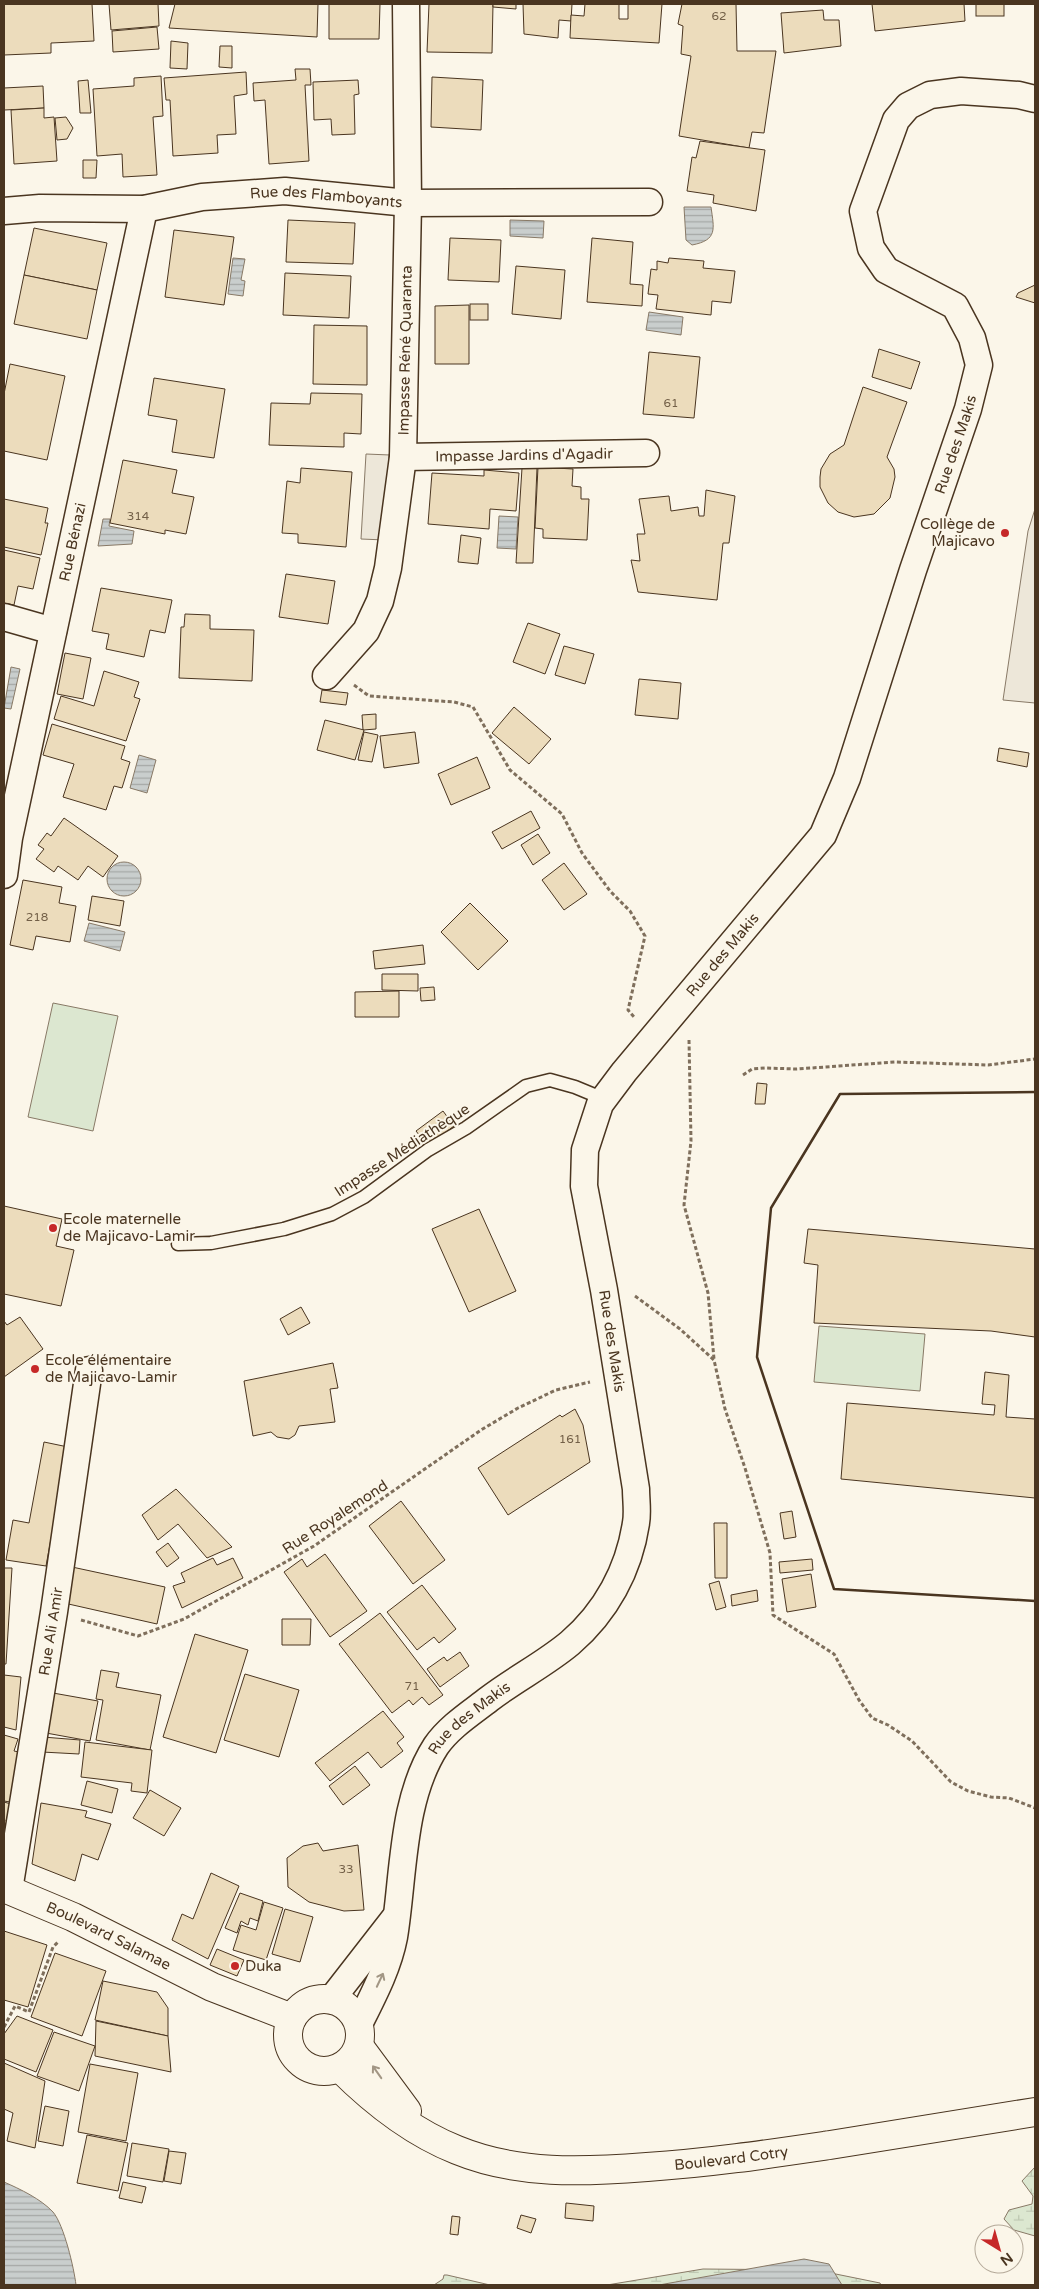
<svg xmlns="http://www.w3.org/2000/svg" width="1039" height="2289" viewBox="0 0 1039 2289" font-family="'Varela Round',sans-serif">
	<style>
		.wetland { fill: url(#wetland-marsh); stroke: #887966 }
		.park { fill: #dce7d0; stroke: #887966 }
		.parking { fill: #ede7d9; stroke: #887966 }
		.water { fill: url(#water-rules); stroke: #887966 }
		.building { fill: #ecdcbc; stroke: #4a3520 }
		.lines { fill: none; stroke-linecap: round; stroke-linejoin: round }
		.service-casing { stroke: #4a3520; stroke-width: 15 }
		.minor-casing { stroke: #4a3520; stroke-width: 29 }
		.primary-casing { stroke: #4a3520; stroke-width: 30 }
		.path { stroke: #7f6f5c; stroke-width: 3; stroke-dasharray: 4 2.5; stroke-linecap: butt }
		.service { stroke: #fbf6e9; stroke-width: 12 }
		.minor { stroke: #fbf6e9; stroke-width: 26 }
		.primary { stroke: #fbf6e9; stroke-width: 28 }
		.wall { stroke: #4a3520; stroke-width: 2.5 }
		.oneway { stroke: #a29684 }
		.poi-dot { fill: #c62828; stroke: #fbf6e9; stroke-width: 2 }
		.labels { text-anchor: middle; stroke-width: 4; stroke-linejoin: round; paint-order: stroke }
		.number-label { font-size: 12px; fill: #725f47 }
		.street-label { font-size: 15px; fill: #4a3520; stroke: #fbf6e9 }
		.poi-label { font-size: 15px; fill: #4a3520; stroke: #fbf6e9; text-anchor: start }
	</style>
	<defs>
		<pattern id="wetland-marsh" width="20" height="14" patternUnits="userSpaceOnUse" patternTransform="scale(1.25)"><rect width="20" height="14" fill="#dce7d0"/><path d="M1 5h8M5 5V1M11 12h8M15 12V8" fill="none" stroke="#bec7b2"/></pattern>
		<pattern id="water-rules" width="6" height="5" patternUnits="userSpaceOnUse" patternTransform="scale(1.25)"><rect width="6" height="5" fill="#c9cecd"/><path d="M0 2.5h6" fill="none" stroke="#a5a8a6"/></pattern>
	</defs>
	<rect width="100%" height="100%" fill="#fbf6e9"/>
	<!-- wetland -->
	<g class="wetland">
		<polygon points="1035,2167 1035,2236 1014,2230 1004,2219 1009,2210 1032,2204 1033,2196 1022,2181"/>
		<polygon points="703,2269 816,2270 880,2283 881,2285 607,2285"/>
		<polygon points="444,2275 447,2275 490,2285 434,2285 443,2279"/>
	</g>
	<!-- park -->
	<g class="park">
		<polygon points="53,1003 118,1016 93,1131 28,1117"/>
		<polygon points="819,1326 925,1334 920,1391 814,1382"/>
	</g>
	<!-- parking -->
	<g class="parking">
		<polygon points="366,454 390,455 385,540 361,539"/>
		<polygon points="1035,509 1035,703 1003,700 1028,531"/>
	</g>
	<!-- water -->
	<g class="water">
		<path d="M 684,207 L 711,207 C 714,229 718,240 692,245 L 686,240 Z"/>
		<polygon points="510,220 544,221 543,238 510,236"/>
		<polygon points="233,258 245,259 241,280 245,281 243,296 228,294"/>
		<polygon points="649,312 683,317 681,335 646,330"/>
		<polygon points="499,516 518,517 516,549 497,548"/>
		<polygon points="103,519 110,519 109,526 134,531 132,544 98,546"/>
		<polygon points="11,667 20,669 11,709 4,708"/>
		<polygon points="139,755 156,760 147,793 130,788"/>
		<circle cx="124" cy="879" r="17"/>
		<polygon points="89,923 125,932 120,951 84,941"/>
		<path d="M 4,2182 C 20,2189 41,2199 53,2212 C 64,2225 74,2268 76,2285 L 4,2285 Z"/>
		<polygon points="804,2259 829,2264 842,2285 659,2285"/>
	</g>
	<!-- building -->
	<g class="building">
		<polygon points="4,4 92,4 94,41 51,43 51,53 4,55"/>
		<polygon points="109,4 158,4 159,26 111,30"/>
		<polygon points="175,4 318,4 317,37 169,28"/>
		<polygon points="329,4 380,4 379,39 329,39"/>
		<polygon points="429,4 493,4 492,53 427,52"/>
		<polygon points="493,4 516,4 516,9 493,7"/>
		<polygon points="523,4 572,4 571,21 559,20 558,38 524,34"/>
		<polygon points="585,4 619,4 619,19 628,19 628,4 662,4 659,43 570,38 571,15 584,16"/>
		<polygon points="682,4 736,4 737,51 776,51 764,133 752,132 749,148 679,136 691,56 681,54 683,26 678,24"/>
		<polygon points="872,4 964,4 965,21 875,31"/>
		<rect x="976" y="4" width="28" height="12"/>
		<polygon points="823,10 824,20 839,20 841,46 784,53 781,13"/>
		<polygon points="157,27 159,49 113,52 112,31"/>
		<polygon points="171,41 188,43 187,69 170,68"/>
		<polygon points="220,46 232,46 232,68 219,67"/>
		<polygon points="295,69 310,69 311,85 305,85 309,161 269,164 265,100 254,101 253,83 296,80"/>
		<polygon points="246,72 247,94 234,96 236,134 217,135 218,153 173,156 170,100 166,100 164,78"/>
		<polygon points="161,76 163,116 153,117 157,175 123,177 122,154 97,156 93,89 134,86 134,78"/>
		<polygon points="432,77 483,80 481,130 431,127"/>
		<polygon points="88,80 91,113 80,113 78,81"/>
		<polygon points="358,80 359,94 354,95 355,134 332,135 331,119 314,120 313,82"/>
		<polygon points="43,86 44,108 4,110 4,88"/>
		<polygon points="44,108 44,118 54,117 57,161 14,164 11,110"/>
		<polygon points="66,117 73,128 67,139 57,140 55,118"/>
		<polygon points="700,141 765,150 756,211 713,203 714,195 687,191 692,157 696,158"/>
		<polygon points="83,160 97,160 96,178 83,178"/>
		<polygon points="288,220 355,223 353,264 286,262"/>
		<polygon points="34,228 107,243 97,290 24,275"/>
		<polygon points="174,230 234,237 224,305 165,297"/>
		<polygon points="450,238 501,240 499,282 448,280"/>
		<polygon points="592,238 633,242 630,284 643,285 642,306 587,302"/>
		<polygon points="669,258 704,261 703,268 735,271 731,303 712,301 711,315 656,309 658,295 648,294 651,269 657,270 657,261 668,263"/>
		<polygon points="516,266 565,270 561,319 512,314"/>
		<polygon points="285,273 351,276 349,318 283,315"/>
		<polygon points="24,275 97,290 87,339 14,324"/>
		<polygon points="1035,285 1035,303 1016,297 1018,293"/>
		<rect x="470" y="304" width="18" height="16"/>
		<polygon points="469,305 469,364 435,364 435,306"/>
		<polygon points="314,325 367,326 367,385 313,384"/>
		<polygon points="879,349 920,362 911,389 872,377"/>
		<polygon points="649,352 700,357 694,418 643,414"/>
		<polygon points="10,364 65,376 47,460 4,451 4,394"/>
		<polygon points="154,378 225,389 214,458 172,452 177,420 148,415"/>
		<polygon points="863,387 907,402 887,457 894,469 895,477 890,498 874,514 854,517 838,512 828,503 820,487 820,477 821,469 830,454 844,445"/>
		<polygon points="311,393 362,394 361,434 344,433 344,447 269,445 271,403 310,404"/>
		<polygon points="123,460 177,470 172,493 194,497 186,534 165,530 165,534 110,523"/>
		<polygon points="538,467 573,469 572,486 581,487 581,499 589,499 587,540 543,538 543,529 535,528"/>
		<polygon points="301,468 352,472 346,547 298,543 298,534 282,533 287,481 300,483"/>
		<polygon points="522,468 537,468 533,563 516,563"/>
		<polygon points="484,470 519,473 516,511 490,509 489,529 428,524 432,473 484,476"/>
		<polygon points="706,490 735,496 729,543 723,543 717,600 638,592 631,560 640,561 637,534 645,534 639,499 669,496 671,511 698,507 699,516 704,516"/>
		<polygon points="4,499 48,508 45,523 48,523 41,555 4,547"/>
		<polygon points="461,535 481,538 478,564 458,562"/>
		<polygon points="4,550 40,558 33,589 18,586 14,605 4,603"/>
		<polygon points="286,574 335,581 328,624 279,617"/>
		<polygon points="101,588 172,600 165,633 150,630 144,657 106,649 109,634 92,631"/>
		<polygon points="185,614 210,615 210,629 254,630 252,681 179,678 181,627 184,627"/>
		<polygon points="528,623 560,634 545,674 513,662"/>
		<polygon points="564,646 594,654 585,684 555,675"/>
		<polygon points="65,653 91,658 83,699 57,694"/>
		<polygon points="104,671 139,682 134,697 140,699 126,741 54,719 61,696 94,706"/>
		<polygon points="639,679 681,683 678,719 635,715"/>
		<polygon points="322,690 348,693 346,705 320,702"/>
		<polygon points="514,707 551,739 529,764 492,733"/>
		<polygon points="376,714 376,729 363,730 362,715"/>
		<polygon points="325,720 364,730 355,760 317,750"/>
		<polygon points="52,724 125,746 121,759 130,762 122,788 114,786 106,810 63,797 74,764 43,755"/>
		<polygon points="364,732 378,735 372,762 358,760"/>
		<polygon points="415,732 419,763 384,768 380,736"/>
		<polygon points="999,748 1029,753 1027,767 997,761"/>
		<polygon points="477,757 490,788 451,805 438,774"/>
		<polygon points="531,811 540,828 502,849 492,832"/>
		<polygon points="64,818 118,856 103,877 88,866 78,880 58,866 54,872 36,859 44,849 38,845 47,833 51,836"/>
		<polygon points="538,834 550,853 533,865 521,845"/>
		<polygon points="564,863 587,894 564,910 542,880"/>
		<polygon points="23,880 62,887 59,903 76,906 70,942 36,936 33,950 10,945"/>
		<polygon points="92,896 124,901 120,926 88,920"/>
		<polygon points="470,903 508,941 478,970 441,932"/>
		<polygon points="423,945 425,964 375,969 373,951"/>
		<polygon points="382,974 418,974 418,991 382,990"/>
		<polygon points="434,987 435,1000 421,1001 420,988"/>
		<polygon points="399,991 399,1017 355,1017 355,992"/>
		<polygon points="757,1083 767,1084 765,1104 755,1104"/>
		<polygon points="443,1111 454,1126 428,1146 416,1131"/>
		<polygon points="4,1206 62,1219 56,1246 74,1250 61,1306 4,1294"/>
		<polygon points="479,1209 516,1291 469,1312 432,1229"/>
		<polygon points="808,1229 1035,1249 1035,1337 991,1331 814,1323 818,1265 804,1263"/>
		<polygon points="301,1307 310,1323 288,1335 280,1319"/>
		<polygon points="20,1317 43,1349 4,1377 4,1321 7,1325"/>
		<polygon points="333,1363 338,1388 330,1389 335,1422 299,1426 295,1435 289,1439 277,1437 271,1432 253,1436 244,1381"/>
		<polygon points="985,1372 1009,1375 1006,1417 1035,1419 1035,1498 841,1479 847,1403 994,1415 995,1405 982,1404"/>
		<polygon points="575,1409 583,1425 590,1462 508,1515 478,1468 560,1415 562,1417"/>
		<polygon points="44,1442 68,1447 46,1566 6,1560 13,1520 29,1523"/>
		<polygon points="176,1489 232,1547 207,1558 178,1524 158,1540 142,1515"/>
		<polygon points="401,1501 445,1560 413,1584 369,1526"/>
		<polygon points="792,1511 796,1537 784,1539 780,1513"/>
		<polygon points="714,1523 727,1523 727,1578 715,1578"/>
		<polygon points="168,1543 179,1558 167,1567 156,1552"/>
		<polygon points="325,1554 367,1611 330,1637 284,1572 302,1559 307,1567"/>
		<polygon points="213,1558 217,1565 233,1558 243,1578 182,1608 173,1586 185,1582 181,1573"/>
		<polygon points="812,1559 813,1570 780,1573 779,1562"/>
		<polygon points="72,1567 165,1587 157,1624 64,1603"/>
		<polygon points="4,1568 12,1568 6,1664 4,1664"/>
		<polygon points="811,1574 816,1607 787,1612 782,1579"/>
		<polygon points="719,1581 726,1607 716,1610 709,1584"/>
		<polygon points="422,1585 456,1629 439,1643 434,1637 417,1650 387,1612"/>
		<polygon points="757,1590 758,1601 732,1606 731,1595"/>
		<polygon points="380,1613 443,1695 429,1705 422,1697 413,1705 409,1700 392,1713 339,1644"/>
		<polygon points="282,1619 311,1619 310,1645 282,1645"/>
		<polygon points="195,1634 248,1650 216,1753 163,1737"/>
		<polygon points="460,1652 469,1666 440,1687 427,1669 444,1657 447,1661"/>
		<polygon points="101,1670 119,1673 116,1687 161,1695 150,1750 96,1740 103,1700 96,1699"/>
		<polygon points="245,1674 299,1690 279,1757 224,1740"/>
		<polygon points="4,1675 21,1677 16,1730 4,1727"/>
		<polygon points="53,1693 98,1701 90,1741 46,1733"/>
		<polygon points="383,1711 404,1737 397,1743 403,1751 381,1768 368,1752 330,1781 315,1763"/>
		<polygon points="4,1735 18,1739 14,1751 24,1753 10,1802 4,1801"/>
		<polygon points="43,1737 80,1740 79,1754 42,1752"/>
		<polygon points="85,1742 152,1750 147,1793 131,1791 132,1783 81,1777"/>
		<polygon points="355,1766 370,1785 343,1805 329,1786"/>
		<polygon points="87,1781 118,1789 112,1813 81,1805"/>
		<polygon points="150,1790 181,1808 164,1836 133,1818"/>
		<polygon points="4,1802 11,1804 6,1821 11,1823 4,1846"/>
		<polygon points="41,1803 87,1811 85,1817 111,1824 98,1860 82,1854 75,1881 32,1864"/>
		<polygon points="318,1843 323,1851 358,1845 364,1910 344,1911 309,1902 288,1887 287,1858 303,1846"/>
		<polygon points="211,1873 239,1886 208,1959 172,1940 182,1914 193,1919"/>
		<polygon points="240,1893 263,1901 258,1921 250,1918 248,1925 241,1921 237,1933 225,1928"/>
		<polygon points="264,1902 283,1908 266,1960 233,1950 241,1925 256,1930"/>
		<polygon points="285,1909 313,1917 300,1962 272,1954"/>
		<polygon points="4,1931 47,1945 28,2007 4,2000"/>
		<polygon points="217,1949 244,1960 237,1976 210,1965"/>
		<polygon points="55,1953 106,1971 82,2036 31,2017"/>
		<polygon points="103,1981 157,1992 168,2008 168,2036 95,2020"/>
		<polygon points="17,2016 53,2030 36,2072 4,2059 4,2034"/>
		<polygon points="96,2021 168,2036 171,2072 95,2056"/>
		<polygon points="54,2032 95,2046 79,2091 37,2076"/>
		<polygon points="4,2063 45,2081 35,2148 7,2141 13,2113 4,2109"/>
		<polygon points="90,2064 138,2073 126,2141 78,2132"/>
		<polygon points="45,2106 69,2111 63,2146 38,2141"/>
		<polygon points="87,2135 128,2143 118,2191 77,2183"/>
		<polygon points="132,2143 169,2149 163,2182 127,2176"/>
		<polygon points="169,2151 186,2153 181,2184 164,2181"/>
		<polygon points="123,2182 146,2187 142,2203 119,2198"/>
		<polygon points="566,2203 594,2206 593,2221 565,2218"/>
		<polygon points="521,2215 536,2219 531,2233 517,2228"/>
		<polygon points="452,2216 460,2217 458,2235 450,2234"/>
	</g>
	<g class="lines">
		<defs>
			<polyline id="service" points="178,1244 211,1243 284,1229 332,1214 364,1197 428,1150 466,1128 526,1086 550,1080 575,1087 604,1099"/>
			<g id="minor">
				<path id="s1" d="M 4,211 L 40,208 L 144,209 L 202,197 L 285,191 L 408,203 L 649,202"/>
				<path id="s2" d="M 403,457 L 646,453"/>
				<polyline points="4,617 53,631"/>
				<path id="s3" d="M 326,676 L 366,631 L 380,601 L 388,568 L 403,457 L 408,203 L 406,4"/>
				<path id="s4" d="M 4,875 L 9,838 L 144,209"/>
				<path id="s5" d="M 9,1890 L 54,1612 L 89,1370"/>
				<polyline points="331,2000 394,1919"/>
				<path id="s6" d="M 359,2024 C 373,1996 388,1968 394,1937 C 404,1876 401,1800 436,1746 C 449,1727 471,1713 489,1699 C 515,1679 545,1664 570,1643 C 606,1612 629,1570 636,1523 C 638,1512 636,1500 636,1489 L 604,1290 L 584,1186 L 585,1150 L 600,1104 L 624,1072 L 823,835 L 847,778 L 913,570 L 968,409 L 979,365 L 972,338 L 955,306 L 886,270 L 871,248 L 863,211 L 896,120 L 908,106 L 930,95 L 961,91 L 1019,95 L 1035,99"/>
			</g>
			<g id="primary">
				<path id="s7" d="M 4,1888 L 73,1917 L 212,1987 L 292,2018"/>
				<circle cx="324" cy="2035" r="36"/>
				<polyline points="359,2046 407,2111"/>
				<path id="s8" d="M 340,2068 C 373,2101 414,2133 457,2150 C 518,2175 583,2172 647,2167 C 709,2163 769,2154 830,2145 C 899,2134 967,2123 1035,2112"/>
			</g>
		</defs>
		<!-- service casing -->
		<use href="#service" class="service-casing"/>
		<!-- minor casing -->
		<use href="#minor" class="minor-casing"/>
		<!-- primary casing -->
		<use href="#primary" class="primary-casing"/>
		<!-- path -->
		<g class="path">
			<polyline points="354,685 369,696 454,702 473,707 510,770 562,814 582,853 610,891 630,911 645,936 628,1010 634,1017"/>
			<polyline points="689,1040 691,1141 684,1205 708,1293 714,1359"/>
			<polyline points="743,1075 752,1069 765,1068 797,1069 895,1062 988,1065 1035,1059"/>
			<polyline points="635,1296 680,1329 714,1360 725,1409 745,1468 770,1553 773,1615 834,1654 859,1700 872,1718 888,1725 912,1741 951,1782 968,1791 991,1797 1009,1798 1035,1808"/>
			<polyline points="81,1620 138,1636 184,1619 314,1546 481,1430 518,1408 556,1390 590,1382"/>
			<polyline points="4,2027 15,2006 29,2012 53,1947 59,1941"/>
		</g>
		<!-- service -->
		<use href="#service" class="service"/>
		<!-- minor -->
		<use href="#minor" class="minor"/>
		<!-- primary -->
		<use href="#primary" class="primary"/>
		<!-- wall -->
		<polyline class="wall" points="1035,1092 840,1094 771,1208 757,1357 834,1589 1035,1601"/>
	</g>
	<!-- one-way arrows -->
	<defs><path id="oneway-shaft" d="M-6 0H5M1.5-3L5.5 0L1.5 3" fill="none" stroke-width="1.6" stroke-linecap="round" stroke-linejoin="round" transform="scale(1.25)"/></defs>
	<g class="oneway">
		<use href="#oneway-shaft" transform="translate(380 1980) rotate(-65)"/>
		<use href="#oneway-shaft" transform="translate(377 2072) rotate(-125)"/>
	</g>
	<!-- markers -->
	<g class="poi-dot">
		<circle cx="1005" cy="533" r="5"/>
		<circle cx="53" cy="1228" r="5"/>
		<circle cx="35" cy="1369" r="5"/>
		<circle cx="235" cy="1966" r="5"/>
	</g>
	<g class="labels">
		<!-- number labels -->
		<g class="number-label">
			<text x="719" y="20">62</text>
			<text x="671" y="407">61</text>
			<text x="138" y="520">314</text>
			<text x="37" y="921">218</text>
			<text x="570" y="1443">161</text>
			<text x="412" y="1690">71</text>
			<text x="346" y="1873">33</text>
		</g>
		<!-- street labels -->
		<g class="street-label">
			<text dy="5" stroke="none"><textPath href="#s1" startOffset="324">Rue des Flamboyants</textPath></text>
			<text dy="5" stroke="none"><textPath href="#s3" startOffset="346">Impasse Réné Quaranta</textPath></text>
			<text dy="5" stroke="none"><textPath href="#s6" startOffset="1789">Rue des Makis</textPath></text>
			<text dy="5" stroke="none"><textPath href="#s2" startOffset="121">Impasse Jardins d'Agadir</textPath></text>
			<text dy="5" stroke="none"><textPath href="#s4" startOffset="340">Rue Bénazi</textPath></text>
			<text dy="5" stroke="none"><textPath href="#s6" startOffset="1220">Rue des Makis</textPath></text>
			<text transform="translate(402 1150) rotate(-33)" y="5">Impasse Médiathèque</text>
			<text transform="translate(612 1341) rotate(81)" y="5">Rue des Makis</text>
			<text transform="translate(335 1517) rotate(-33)" y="5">Rue Royalemond</text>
			<text dy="5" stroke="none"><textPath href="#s5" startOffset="262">Rue Ali Amir</textPath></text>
			<text dy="5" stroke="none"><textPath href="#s6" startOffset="335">Rue des Makis</textPath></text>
			<text dy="5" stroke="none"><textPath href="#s7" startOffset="115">Boulevard Salamae</textPath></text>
			<text dy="5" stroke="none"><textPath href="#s8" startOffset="421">Boulevard Cotry</textPath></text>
		</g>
		<!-- poi labels -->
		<g class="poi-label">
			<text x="995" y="529" text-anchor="end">Collège de<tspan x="995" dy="17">Majicavo</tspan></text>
			<text x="63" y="1224">Ecole maternelle<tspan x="63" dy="17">de Majicavo-Lamir</tspan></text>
			<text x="45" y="1365">Ecole élémentaire<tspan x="45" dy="17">de Majicavo-Lamir</tspan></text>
			<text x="245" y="1971">Duka</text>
		</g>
	</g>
	<!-- border -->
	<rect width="1039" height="2289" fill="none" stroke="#4a3520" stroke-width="10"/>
	<!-- north arrow -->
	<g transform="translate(999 2249) rotate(143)"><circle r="24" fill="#fbf6e9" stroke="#b4a999"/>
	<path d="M0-4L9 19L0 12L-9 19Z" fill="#c62828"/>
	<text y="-8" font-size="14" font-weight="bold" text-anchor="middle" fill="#4a3520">N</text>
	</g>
</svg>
